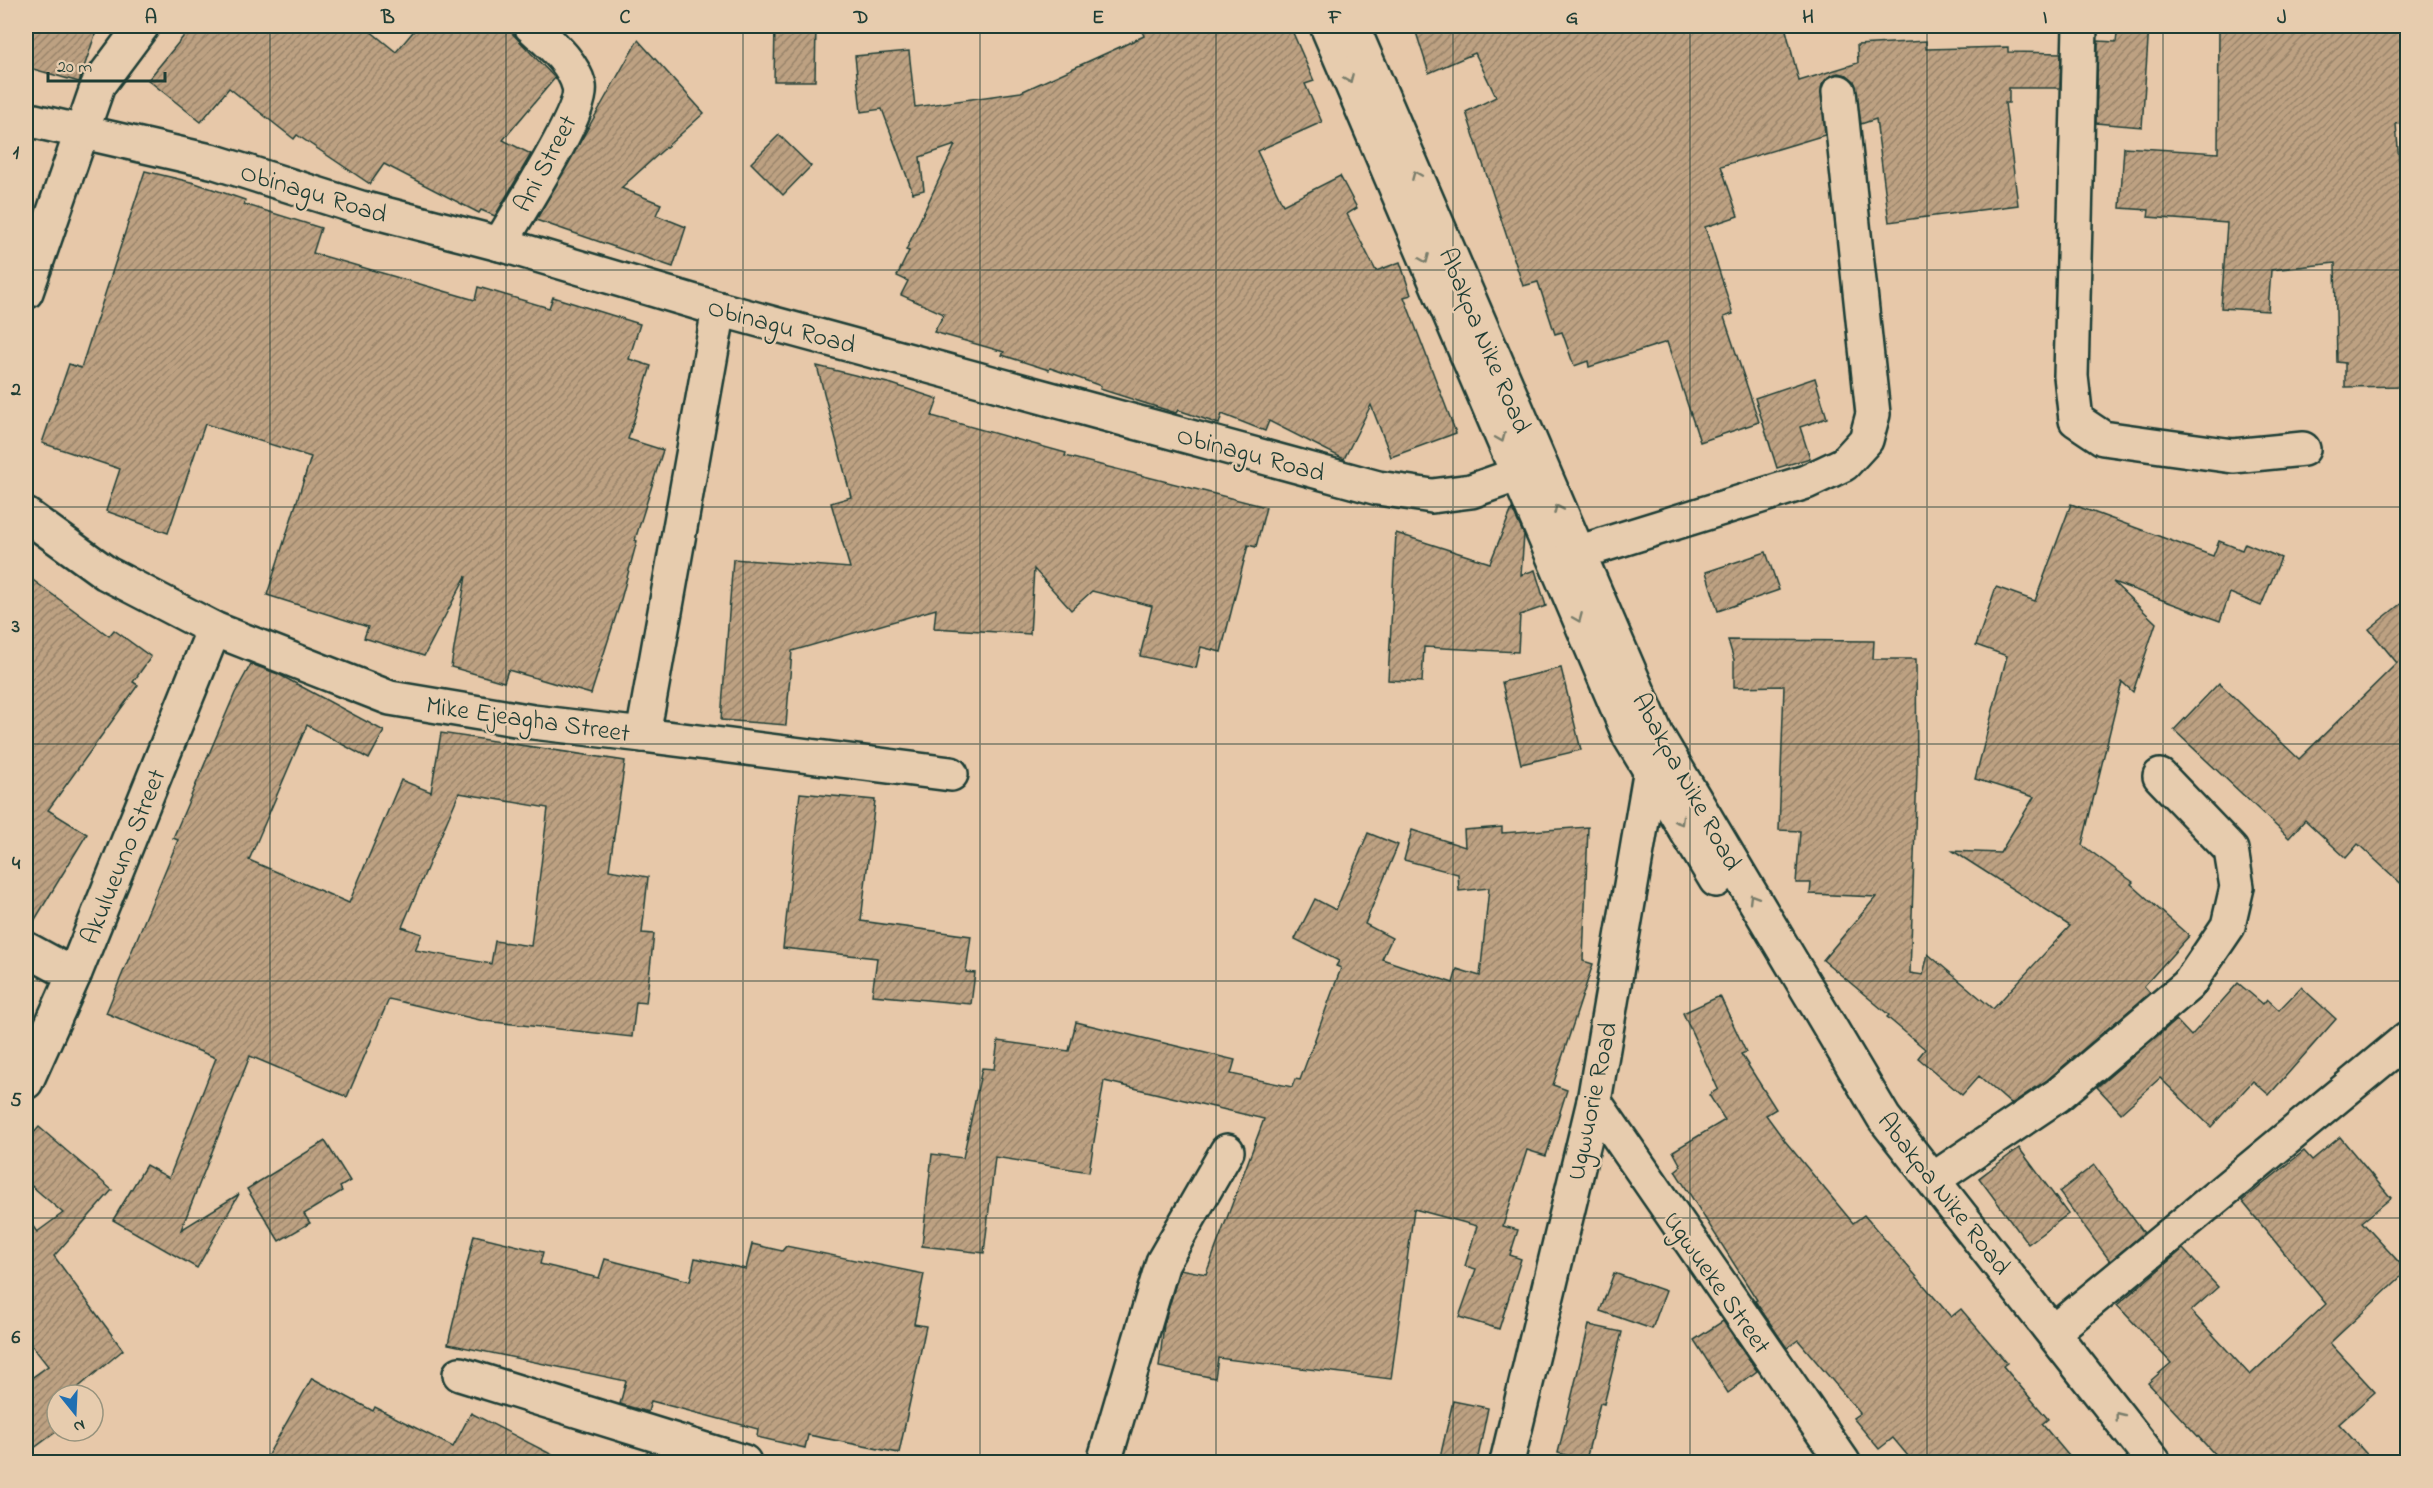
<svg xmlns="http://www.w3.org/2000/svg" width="2433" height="1488" viewBox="0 0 2433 1488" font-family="'Indie Flower',sans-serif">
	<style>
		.building { fill: url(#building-hatch); stroke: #1f3d34; stroke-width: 1.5; fill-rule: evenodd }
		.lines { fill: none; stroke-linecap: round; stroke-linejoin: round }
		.minor-casing { stroke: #1f3d34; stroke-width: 38 }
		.tertiary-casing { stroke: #1f3d34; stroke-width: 38 }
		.primary-casing { stroke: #1f3d34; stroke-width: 38 }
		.minor { stroke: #e7ccae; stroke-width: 33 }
		.tertiary { stroke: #e7ccae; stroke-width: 33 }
		.primary { stroke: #e7ccae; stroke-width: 33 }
		.oneway { stroke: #797d6b }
		.grid { fill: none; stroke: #1f3d34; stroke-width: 1.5; stroke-opacity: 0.55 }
		.labels { text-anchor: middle; stroke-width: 5; stroke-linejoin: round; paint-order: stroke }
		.street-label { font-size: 26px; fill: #1f3d34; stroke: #e7ccae }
		.neatline { fill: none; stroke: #1f3d34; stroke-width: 2 }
		.grid-label { font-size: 20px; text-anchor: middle; font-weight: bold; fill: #1f3d34 }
	</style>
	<defs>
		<pattern id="building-hatch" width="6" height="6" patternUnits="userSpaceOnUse" patternTransform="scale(1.5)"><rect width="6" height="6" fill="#bda182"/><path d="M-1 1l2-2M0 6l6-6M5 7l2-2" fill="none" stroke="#99846b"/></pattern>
	</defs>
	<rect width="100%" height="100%" fill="#e7c8a9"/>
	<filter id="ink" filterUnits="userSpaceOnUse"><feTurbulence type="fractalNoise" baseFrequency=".0167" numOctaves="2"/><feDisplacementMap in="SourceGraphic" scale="12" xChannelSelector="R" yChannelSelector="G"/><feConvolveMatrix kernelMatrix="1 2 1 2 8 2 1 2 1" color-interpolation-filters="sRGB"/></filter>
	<g filter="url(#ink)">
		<!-- building -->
		<g class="building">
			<polygon points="26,26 98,26 79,82 26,67"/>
			<polygon points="192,26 364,26 396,52 418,26 505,26 555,78 503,140 531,154 495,216 481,210 479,213 384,164 370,184 297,135 294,139 229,88 201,122 148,80"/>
			<polygon points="775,26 816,26 815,81 774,81"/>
			<polygon points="1140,26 1290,26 1314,81 1305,84 1322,122 1257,151 1283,205 1340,176 1357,208 1347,214 1376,271 1400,262 1411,295 1404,297 1456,433 1391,457 1371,405 1344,459 1269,421 1265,431 1222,414 1219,424 1178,410 1176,413 1100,389 1101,386 1050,368 1049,370 1002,355 1004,352 934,332 944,314 901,295 908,281 897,276 909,251 906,250 955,145 920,157 924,190 913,193 882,109 861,112 855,56 909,51 915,107 1021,92 1144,36"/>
			<polygon points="1414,26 1785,26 1799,81 1858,63 1857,45 1926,41 1926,49 2008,47 2008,52 2061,53 2060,88 2009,88 2009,103 2005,103 2018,205 1889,222 1876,119 1861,124 1854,81 1847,75 1838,73 1828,77 1822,85 1825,135 1721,166 1738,216 1705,227 1733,314 1724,317 1759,422 1700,442 1667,342 1589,367 1588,361 1574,366 1562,332 1555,334 1538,282 1523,286 1466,112 1496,97 1475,53 1429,73"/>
			<polygon points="2118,26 2149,26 2142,127 2096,123 2098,41 2116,42"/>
			<polygon points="2219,26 2408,26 2408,71 2400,72 2404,123 2396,124 2407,257 2402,257 2405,386 2345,387 2345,363 2337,362 2335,263 2271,270 2268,311 2221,308 2227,223 2148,217 2149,210 2120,208 2124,147 2218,153"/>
			<polygon points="638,40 704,113 621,188 661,204 656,215 686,227 673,267 536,220"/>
			<polygon points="779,135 811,166 783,195 751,163"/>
			<polygon points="145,171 195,183 245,200 244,204 321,228 313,253 475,300 478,287 549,308 553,297 640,324 629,359 651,366 628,439 663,450 635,540 637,541 620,603 591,694 508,670 504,682 451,667 466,576 424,656 364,638 368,627 267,595 311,457 205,424 168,533 106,511 120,469 42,443 69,364 81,368"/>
			<polygon points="817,366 892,384 938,399 932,416 1066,453 1065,456 1266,507 1256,547 1248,545 1221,652 1201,647 1196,668 1140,656 1152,606 1092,591 1071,610 1034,569 1030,634 934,628 936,609 792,651 786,725 721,720 733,559 850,568 831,503 851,497"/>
			<polygon points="1815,378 1827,418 1800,427 1810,458 1777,468 1755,398"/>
			<polygon points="2071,504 2213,556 2219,541 2242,550 2245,543 2281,558 2261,606 2230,593 2220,621 2113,582 2156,623 2133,692 2122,682 2082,845 2133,882 2131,884 2189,936 2144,986 2150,993 2047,1080 2011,1104 1979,1076 1962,1095 1918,1058 1925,1049 1887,1017 1889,1015 1823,960 1876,897 1810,894 1811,883 1796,883 1800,831 1779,830 1784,686 1734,687 1734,660 1728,640 1874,641 1873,659 1916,659 1917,771 1910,973 1923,975 1928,954 1993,1009 2070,926 1953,851 2000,853 2034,797 1975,779 2007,656 1976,645 1996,587 2035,601"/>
			<polygon points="1512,509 1524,535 1521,575 1535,570 1546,606 1520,615 1518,652 1424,647 1422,682 1388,680 1396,533 1490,563"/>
			<polygon points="1766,552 1779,590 1718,611 1706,572"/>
			<polygon points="26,575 109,636 114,630 151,657 133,682 138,685 48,810 87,834 28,931 26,930"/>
			<polygon points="2408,598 2408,890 2358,844 2346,858 2305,820 2289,838 2174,730 2219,683 2299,759 2397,663 2369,629"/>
			<path d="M 251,664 L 278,674 L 384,731 L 369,759 L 307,725 L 249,860 L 349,903 L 401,780 L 431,792 L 441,733 L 625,761 L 609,870 L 648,877 L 642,933 L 654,934 L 646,1003 L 636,1002 L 632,1037 L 484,1021 L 389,999 L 347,1097 L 250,1056 L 181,1230 L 239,1194 L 197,1268 L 113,1220 L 146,1165 L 169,1178 L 216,1058 L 106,1013 L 178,840 L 173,838 L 235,693 ZM 459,793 L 548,808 L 531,946 L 495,941 L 491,964 L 415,950 L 422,934 L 402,927 Z"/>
			<polygon points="1561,668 1581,750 1521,764 1502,682"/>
			<polygon points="800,793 875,800 861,921 971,936 966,972 975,973 971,1004 872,995 877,958 783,948"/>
			<polygon points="1502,827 1502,833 1588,827 1583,961 1593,964 1553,1085 1567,1090 1546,1156 1527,1150 1503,1226 1518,1230 1510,1255 1521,1259 1499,1329 1459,1317 1476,1269 1465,1266 1477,1226 1414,1209 1391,1379 1218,1358 1215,1378 1159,1367 1164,1324 1180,1269 1206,1274 1264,1119 1104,1081 1089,1172 995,1157 984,1253 922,1246 932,1154 963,1158 982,1068 994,1069 998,1041 1069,1051 1076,1022 1235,1060 1231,1074 1292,1087 1295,1079 1300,1080 1341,968 1336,966 1339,961 1295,939 1315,899 1336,910 1368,833 1398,845 1365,924 1392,938 1382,959 1453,983 1457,969 1480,976 1489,888 1459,891 1458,874 1404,860 1412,830 1465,847 1464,830"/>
			<polygon points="2238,983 2263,1004 2267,999 2279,1010 2301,987 2336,1019 2269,1095 2253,1081 2211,1127 2160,1078 2121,1113 2097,1087 2176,1020 2191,1036"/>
			<polygon points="1720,996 1746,1052 1741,1054 1776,1109 1766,1115 1785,1141 1853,1223 1864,1215 1951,1317 1961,1309 2007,1363 2003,1366 2048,1419 2042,1424 2074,1462 1913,1462 1893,1438 1879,1449 1853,1418 1860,1413 1798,1340 1787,1348 1755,1301 1757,1300 1675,1171 1681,1166 1673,1151 1725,1120 1709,1095 1718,1089 1683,1013"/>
			<polygon points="39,1127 112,1190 54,1256 123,1350 69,1395 57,1395 57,1431 26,1454 26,1382 48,1366 26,1338 26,1217 37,1232 63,1213 26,1181 26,1142"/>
			<polygon points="2340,1137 2391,1198 2362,1222 2407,1271 2330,1343 2375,1392 2339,1424 2374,1462 2222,1462 2148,1383 2171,1363 2117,1305 2183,1249 2218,1287 2191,1311 2250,1375 2326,1304 2242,1201 2304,1151 2312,1160"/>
			<polygon points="325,1141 350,1181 340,1187 342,1191 304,1214 310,1223 279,1241 247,1189"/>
			<polygon points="2019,1148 2068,1214 2028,1244 1979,1178"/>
			<polygon points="2094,1165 2144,1233 2110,1261 2059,1192"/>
			<polygon points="474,1235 543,1252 540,1264 599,1278 605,1259 690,1281 695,1258 746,1269 752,1244 782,1251 786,1246 924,1274 914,1324 926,1326 899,1453 808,1435 805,1448 757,1437 758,1429 651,1401 648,1412 620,1404 626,1381 448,1344"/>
			<polygon points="1614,1273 1666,1291 1652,1329 1600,1311"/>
			<polygon points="1723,1321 1757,1371 1728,1393 1694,1340"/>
			<polygon points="1589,1325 1622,1332 1604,1404 1600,1403 1586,1460 1558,1453"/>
			<polygon points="312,1378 373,1411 375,1407 453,1447 471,1413 566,1462 264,1462"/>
			<polygon points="1453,1401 1488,1408 1477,1462 1439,1462"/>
		</g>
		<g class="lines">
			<defs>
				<g id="minor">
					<polyline points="2080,26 2071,376 2076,420 2103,438 2233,456 2303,449"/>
					<path d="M 500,244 C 515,217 585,111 579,86 C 572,60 549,43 531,26"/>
					<polyline points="26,292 98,85 142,26"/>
					<polyline points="26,515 106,573 214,629 390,698 533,722 643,735 719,309"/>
					<polyline points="1577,553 1806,482 1844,464 1866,440 1873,414 1839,92"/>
					<polyline points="643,735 951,774"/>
					<polyline points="26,949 74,975"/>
					<polyline points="26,1082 74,975 214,629"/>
					<polyline points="1594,1101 1843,1462"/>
					<polyline points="1934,1179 2058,1095 2188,985 2228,926 2237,887 2231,850 2160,776"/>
					<polyline points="2053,1332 2408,1038"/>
					<polyline points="460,1374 744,1462"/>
					<polyline points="1104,1462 1163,1262 1227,1151"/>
				</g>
				<g id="tertiary">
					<polyline points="26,119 215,162 361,208 500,244 719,309 1378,488 1432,496 1471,491 1539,467"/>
					<polyline points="1507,1462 1594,1101 1654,751"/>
				</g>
				<g id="primary">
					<polyline points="1327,26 1630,737 1716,880"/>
					<polyline points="1352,26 1657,736 1884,1118 2154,1462"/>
				</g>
			</defs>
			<!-- minor casing -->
			<use href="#minor" class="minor-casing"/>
			<!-- tertiary casing -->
			<use href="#tertiary" class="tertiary-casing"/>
			<!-- primary casing -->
			<use href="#primary" class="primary-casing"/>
			<!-- minor -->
			<use href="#minor" class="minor"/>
			<!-- tertiary -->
			<use href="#tertiary" class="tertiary"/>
			<!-- primary -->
			<use href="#primary" class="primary"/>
		</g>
		<!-- one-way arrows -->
		<defs><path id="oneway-chevron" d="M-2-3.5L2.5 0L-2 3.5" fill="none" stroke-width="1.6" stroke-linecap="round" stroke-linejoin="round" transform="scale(1.5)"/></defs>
		<g class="oneway">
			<use href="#oneway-chevron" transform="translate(1349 79) rotate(67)"/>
			<use href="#oneway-chevron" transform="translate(1416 175) rotate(-113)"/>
			<use href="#oneway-chevron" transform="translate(1425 259) rotate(67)"/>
			<use href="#oneway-chevron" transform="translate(1501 438) rotate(67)"/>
			<use href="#oneway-chevron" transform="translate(1558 509) rotate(-114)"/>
			<use href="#oneway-chevron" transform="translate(1578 618) rotate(67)"/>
			<use href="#oneway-chevron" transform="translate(1680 821) rotate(60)"/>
			<use href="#oneway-chevron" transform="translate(1753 898) rotate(-121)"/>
			<use href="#oneway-chevron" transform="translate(2119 1416) rotate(-128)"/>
		</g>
	</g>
	<!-- grid -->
	<path class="grid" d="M 270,26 L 270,1462M 506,26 L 506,1462M 743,26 L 743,1462M 980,26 L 980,1462M 1216,26 L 1216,1462M 1453,26 L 1453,1462M 1690,26 L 1690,1462M 1927,26 L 1927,1462M 2163,26 L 2163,1462M 26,270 L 2408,270M 26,507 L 2408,507M 26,744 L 2408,744M 26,981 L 2408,981M 26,1218 L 2408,1218"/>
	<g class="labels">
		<!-- street labels -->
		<g class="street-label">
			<text transform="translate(544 163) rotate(-62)" y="9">Ani Street</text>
			<text transform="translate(314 192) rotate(17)" y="9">Obinagu Road</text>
			<text transform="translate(782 325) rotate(15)" y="9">Obinagu Road</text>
			<text transform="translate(1486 340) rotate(67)" y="9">Abakpa Nike Road</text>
			<text transform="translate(1251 453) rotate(15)" y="9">Obinagu Road</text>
			<text transform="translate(528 718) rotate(8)" y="9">Mike Ejeagha Street</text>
			<text transform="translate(1688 781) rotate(61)" y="9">Abakpa Nike Road</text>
			<text transform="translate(122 856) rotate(-68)" y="9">Akulueuno Street</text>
			<text transform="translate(1591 1101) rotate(-78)" y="9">Ugwuorie Road</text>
			<text transform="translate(1945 1193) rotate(52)" y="9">Abakpa Nike Road</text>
			<text transform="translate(1718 1282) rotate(55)" y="9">Ugwueke Street</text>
		</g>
	</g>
	<!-- margin -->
	<rect width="2433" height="1488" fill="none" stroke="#e7ccae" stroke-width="66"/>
	<!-- north arrow -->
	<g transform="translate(75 1413) rotate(162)"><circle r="28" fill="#e7ccae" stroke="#97937d" stroke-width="1.5"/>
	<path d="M0-4.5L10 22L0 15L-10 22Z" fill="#1f6fb2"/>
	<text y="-9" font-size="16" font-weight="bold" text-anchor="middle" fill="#1f3d34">N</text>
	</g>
	<!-- scale -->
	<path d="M48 72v9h117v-9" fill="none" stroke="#1f3d34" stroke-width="3"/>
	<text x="57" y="72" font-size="18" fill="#1f3d34" stroke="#e7ccae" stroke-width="4.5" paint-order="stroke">20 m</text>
	<rect x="33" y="33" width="2367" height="1422" class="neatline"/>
	<g class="grid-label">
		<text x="151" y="23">A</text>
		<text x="388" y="23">B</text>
		<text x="625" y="23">C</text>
		<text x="861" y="23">D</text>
		<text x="1098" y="23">E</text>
		<text x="1335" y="23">F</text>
		<text x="1572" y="23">G</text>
		<text x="1808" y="23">H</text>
		<text x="2045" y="23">I</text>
		<text x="2282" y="23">J</text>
		<text x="16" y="158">1</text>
		<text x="16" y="395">2</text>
		<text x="16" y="632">3</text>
		<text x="16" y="869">4</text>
		<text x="16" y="1106">5</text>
		<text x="16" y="1343">6</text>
	</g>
</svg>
